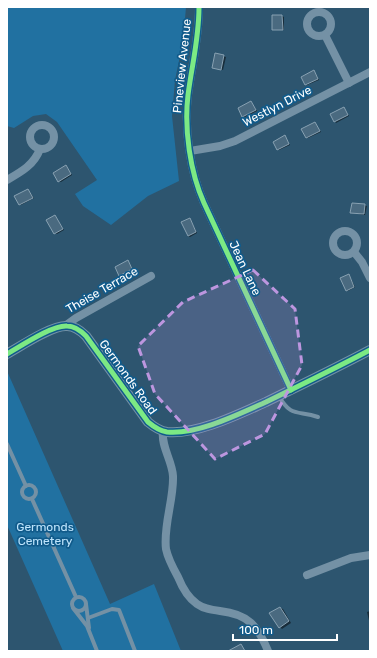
<svg xmlns="http://www.w3.org/2000/svg" width="377" height="658" viewBox="0 0 377 658" font-family="Rubik,sans-serif">
	<style>
		.green { fill: #2171a1 }
		.shadow { fill: #0007 }
		.building { fill: #4a6a80; stroke: #88a1b2 }
		.lines { fill: none; stroke-linecap: round; stroke-linejoin: round }
		.service { stroke: #7491a5; stroke-width: 4 }
		.minor { stroke: #7491a5; stroke-width: 8 }
		.tertiary { stroke: #7491a5; stroke-width: 10 }
		.cycleway-casing { stroke: #115b8b; stroke-width: 8 }
		.cycleway { stroke: #7ce984; stroke-width: 5 }
		.marked { fill: #bd96df; fill-opacity: 0.2; stroke: #bd96df; stroke-width: 3; stroke-dasharray: 8 5; stroke-linejoin: round }
		.labels { text-anchor: middle; stroke-width: 3.5; stroke-linejoin: round; paint-order: stroke }
		.street-label { font-size: 12px; fill: #fff; stroke: #115b8b }
		.park-label { font-size: 12px; fill: #bee5fd; stroke: #115b8b }
	</style>
	<rect width="100%" height="100%" fill="#2d556f"/>
	<!-- green -->
	<g class="green">
		<polygon points="7,7 186,7 183,42 175,80 172,116 179,181 148,196 111,225 83,206 75,194 97,180 57,122 46,114 33,116 14,128 7,126"/>
		<polygon points="7,371 110,604 154,584 181,651 63,651 7,525"/>
	</g>
	<!-- shadow -->
	<g class="shadow">
		<polygon points="282,16 284,17 284,30 273,30"/>
		<polygon points="216,54 226,57 223,70 214,68"/>
		<polygon points="314,71 319,80 307,85 306,85"/>
		<polygon points="251,102 257,111 245,117 243,116"/>
		<polygon points="344,108 349,116 336,123 331,114"/>
		<polygon points="315,123 321,132 308,138 307,137"/>
		<polygon points="285,137 290,145 279,150 278,149"/>
		<polygon points="66,166 72,175 61,182 59,181"/>
		<polygon points="28,190 34,198 21,205 16,196"/>
		<polygon points="353,204 367,206 365,215 353,213"/>
		<polygon points="55,216 64,230 57,234 55,233"/>
		<polygon points="190,219 197,233 190,237 188,236"/>
		<polygon points="128,261 133,270 122,276 120,275"/>
		<polygon points="349,275 355,287 348,291 347,290"/>
		<polygon points="280,608 283,609 291,623 282,629 280,627"/>
		<polygon points="370,611 370,625 367,612"/>
	</g>
	<!-- building -->
	<g class="building">
		<polygon points="272,15 282,15 283,30 272,30"/>
		<polygon points="215,53 224,55 221,70 212,68"/>
		<polygon points="314,70 318,79 305,85 301,77"/>
		<polygon points="251,101 256,110 242,117 238,108"/>
		<polygon points="344,107 348,115 334,122 330,114"/>
		<polygon points="315,122 320,131 306,138 301,129"/>
		<polygon points="285,135 289,144 277,150 273,142"/>
		<polygon points="66,165 71,174 58,182 53,173"/>
		<polygon points="28,189 33,198 19,205 14,196"/>
		<polygon points="352,203 365,204 364,214 350,213"/>
		<polygon points="55,215 63,229 54,234 46,220"/>
		<polygon points="190,218 196,232 188,236 181,222"/>
		<polygon points="128,260 132,269 119,276 115,267"/>
		<polygon points="349,274 354,287 346,291 340,278"/>
		<polygon points="280,607 289,621 279,628 269,613"/>
		<polygon points="241,644 245,651 228,651"/>
	</g>
	<g class="lines">
		<!-- service -->
		<g class="service">
			<path d="M 279,396 C 291,418 298,410 318,417"/>
			<polyline points="7,444 26,486"/>
			<circle cx="29" cy="492" r="7"/>
			<polyline points="32,499 76,597"/>
			<circle cx="79" cy="604" r="7"/>
			<polyline points="86,604 89,628"/>
			<polyline points="73,608 87,626 97,651"/>
			<polyline points="88,618 112,609 119,610 135,651"/>
		</g>
		<!-- minor -->
		<g class="minor">
			<path d="M 199,7 C 199,39 192,64 188,95 C 184,129 190,172 204,203 L 291,390"/>
			<circle cx="319" cy="24" r="12"/>
			<polyline points="325,35 349,83"/>
			<circle cx="42" cy="137" r="12"/>
			<polyline points="190,151 220,146 235,141 370,72"/>
			<path d="M 7,180 C 21,172 34,165 40,149"/>
			<circle cx="345" cy="243" r="12"/>
			<polyline points="354,252 362,262 370,278"/>
			<polyline points="65,326 76,318 151,276"/>
			<path d="M 163,431 C 161,447 172,460 173,476 C 174,499 163,526 166,549 C 168,559 173,568 178,577 C 182,587 187,597 197,604 C 204,609 212,610 220,611 C 248,614 258,626 268,651"/>
			<polyline points="307,575 351,558 370,555"/>
		</g>
		<!-- tertiary -->
		<path class="tertiary" d="M 7,354 C 21,346 52,325 67,326 C 75,326 81,331 86,336 L 148,422 C 154,427 160,431 167,432 C 197,435 239,414 266,402 C 301,385 336,368 370,350"/>
		<defs>
			<g id="cycleway">
				<path d="M 199,7 C 199,39 192,64 188,95 C 184,129 190,172 204,203 L 291,390"/>
				<path d="M 7,354 C 21,346 52,325 67,326 C 75,326 81,331 86,336 L 148,422 C 154,427 160,431 167,432 C 197,435 239,414 266,402 C 301,385 336,368 370,350"/>
			</g>
		</defs>
		<!-- cycleway casing -->
		<use href="#cycleway" class="cycleway-casing"/>
		<!-- cycleway -->
		<use href="#cycleway" class="cycleway"/>
	</g>
	<!-- marked area -->
	<path class="marked" d="M 253,270 L 295,309 L 302,365 L 265,434 L 215,459 L 155,394 L 138,346 L 183,302 Z"/>
	<g class="labels">
		<!-- street labels -->
		<g class="street-label">
			<text transform="translate(182 66) rotate(-84)" y="4">Pineview Avenue</text>
			<text transform="translate(277 106) rotate(-27)" y="4">Westlyn Drive</text>
			<text transform="translate(245 268) rotate(65)" y="4">Jean Lane</text>
			<text transform="translate(102 290) rotate(-30)" y="4">Theise Terrace</text>
			<text transform="translate(128 377) rotate(54)" y="4">Germonds Road</text>
		</g>
		<!-- park labels -->
		<g class="park-label">
			<text x="45" y="531">Germonds<tspan x="45" dy="14">Cemetery</tspan></text>
		</g>
	</g>
	<!-- border -->
	<rect width="377" height="658" fill="none" stroke="#ffffff" stroke-width="16"/>
	<!-- scale -->
	<path d="M233 634v6h104v-6" fill="none" stroke="#ffffff" stroke-width="2"/>
	<text x="239" y="634" font-size="12" fill="#ffffff" stroke="#115b8b" stroke-width="3" paint-order="stroke">100 m</text>
</svg>
